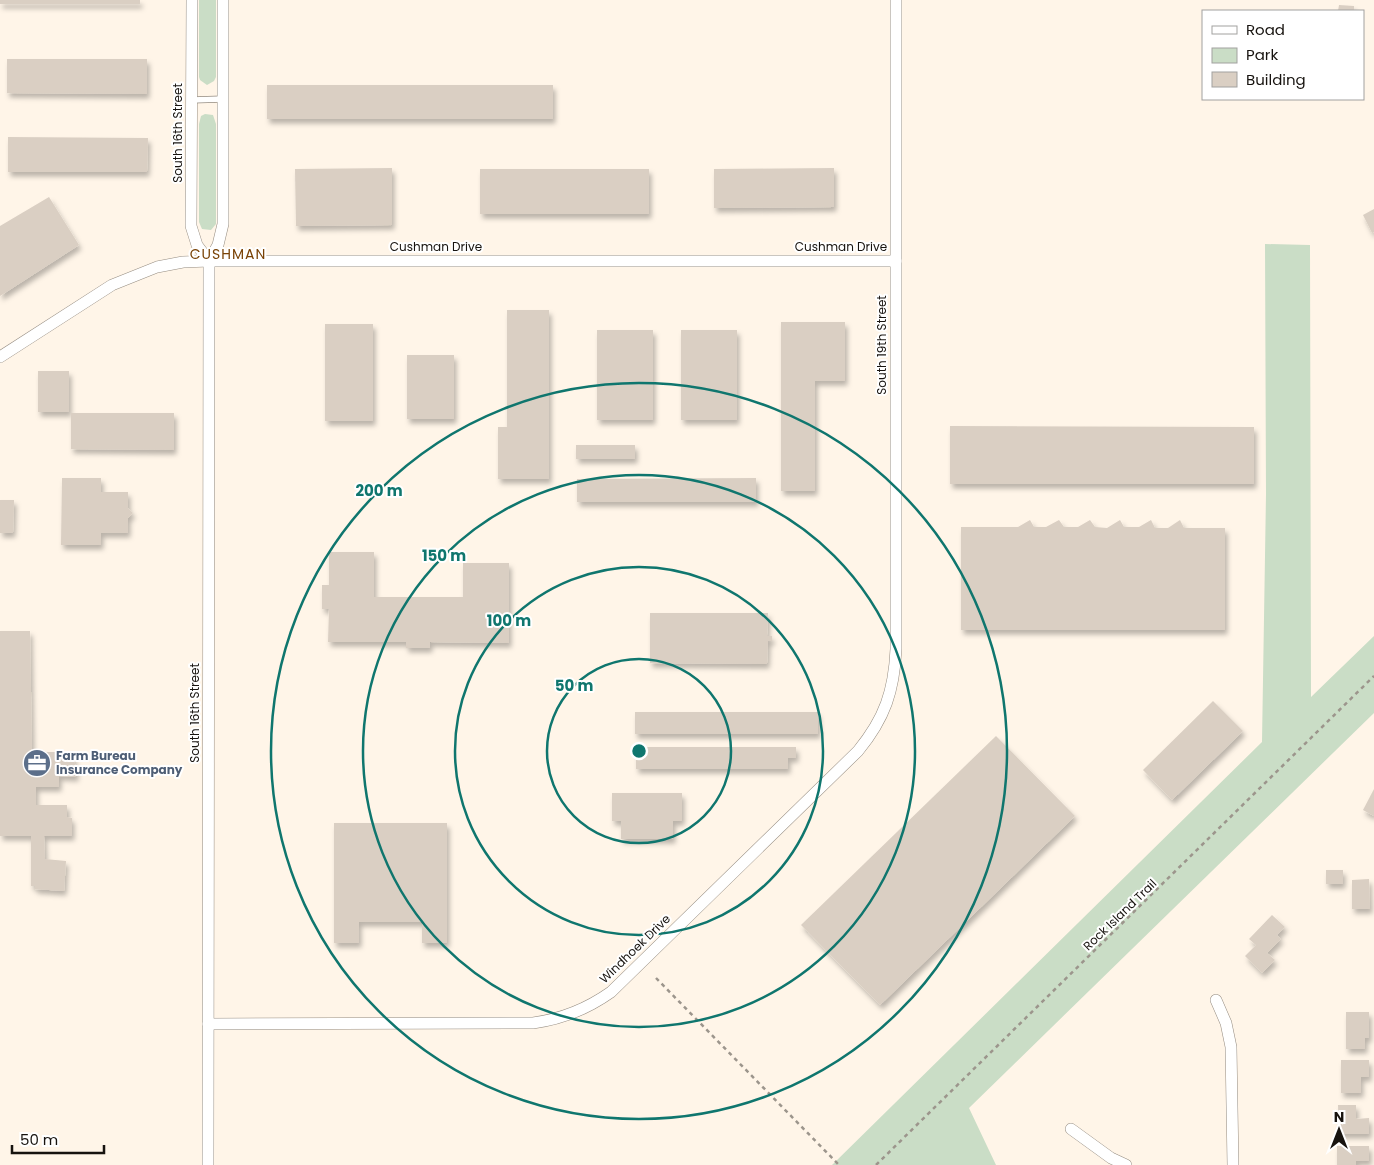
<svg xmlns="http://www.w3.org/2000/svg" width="1374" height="1165" viewBox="0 0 1374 1165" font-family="Poppins,sans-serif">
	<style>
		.green { fill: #caddc6 }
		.building { fill: #dacfc3; filter: url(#shadow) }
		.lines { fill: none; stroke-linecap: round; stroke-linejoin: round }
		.service-casing { stroke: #958c81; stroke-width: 7 }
		.minor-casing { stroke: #958c81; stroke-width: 12 }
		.path { stroke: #9c958c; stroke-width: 2.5; stroke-dasharray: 4 4; stroke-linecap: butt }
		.service { stroke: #fff; stroke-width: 5.5 }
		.minor { stroke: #fff; stroke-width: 11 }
		.ring { fill: none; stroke: #0f766e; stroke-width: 2.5 }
		.labels { text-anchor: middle; stroke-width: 4; stroke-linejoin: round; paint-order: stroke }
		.street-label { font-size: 12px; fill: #17130f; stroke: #fff }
		.service-label { font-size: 12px; font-weight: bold; fill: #4e5e75; stroke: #fff; text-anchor: start }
		.neighbourhood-label { font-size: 14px; letter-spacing: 1px; fill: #794205; stroke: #fff }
		.centre { fill: #0f766e; stroke: #fff; stroke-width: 2.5 }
		.ring-label { font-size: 15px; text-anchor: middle; font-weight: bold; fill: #0f766e; stroke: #fff; stroke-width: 4; stroke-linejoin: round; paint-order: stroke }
	</style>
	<defs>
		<filter id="shadow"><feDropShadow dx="2.5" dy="4.5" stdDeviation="2.5" flood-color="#0004"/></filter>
	</defs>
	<rect width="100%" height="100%" fill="#fff5e8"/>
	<!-- green -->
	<g class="green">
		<polygon points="199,0 216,0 216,77 214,81 207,85 200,80 199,77"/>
		<polygon points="205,114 213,115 216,124 216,224 211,230 202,229 199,222 199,124 201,116"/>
		<polygon points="1265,244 1310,245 1311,697 1374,636 1374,713 969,1108 996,1165 832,1165 1262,742 1266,494"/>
	</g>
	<!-- building -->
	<g class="building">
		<rect x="0" y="0" width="140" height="4"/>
		<polygon points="1339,5 1354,6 1354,11 1338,11"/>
		<polygon points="7,59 147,59 147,94 7,93"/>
		<rect x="267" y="85" width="286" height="34"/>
		<polygon points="8,137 148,138 147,172 8,172"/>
		<polygon points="392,168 392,225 296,226 295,169"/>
		<polygon points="834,168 834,207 714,208 714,169"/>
		<rect x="480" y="169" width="169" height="45"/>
		<polygon points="49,197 79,245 0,296 0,226"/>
		<polygon points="1374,209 1374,232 1372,233 1363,215"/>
		<polygon points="507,310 549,310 549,479 498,479 498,427 507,427"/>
		<polygon points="781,322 845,322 845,381 815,381 815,491 781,491"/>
		<rect x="325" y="324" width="48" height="97"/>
		<rect x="597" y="330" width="56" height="90"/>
		<rect x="681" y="330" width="56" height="90"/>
		<rect x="407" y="355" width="47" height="64"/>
		<rect x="38" y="371" width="31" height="41"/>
		<polygon points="71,413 174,413 174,450 71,449"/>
		<polygon points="950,426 1254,427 1254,484 950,484"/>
		<rect x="576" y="445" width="59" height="14"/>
		<polygon points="62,478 101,478 101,492 128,492 128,508 133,513 128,518 128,533 101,533 101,545 61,545"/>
		<polygon points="756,478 756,502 577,502 577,479"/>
		<polygon points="0,500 14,500 13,533 0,533"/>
		<polygon points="1030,520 1034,527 1046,527 1059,520 1064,527 1078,527 1090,520 1095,527 1107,528 1120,520 1124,527 1139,527 1151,520 1155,528 1168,528 1180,520 1184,528 1225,528 1225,630 961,630 961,527 1018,527"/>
		<polygon points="329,552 374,552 374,597 463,597 463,563 509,563 509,643 430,642 430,648 406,648 406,642 328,642 329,609 322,609 322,585 329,585"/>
		<polygon points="650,613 768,613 767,636 772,636 772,641 768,641 767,664 650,663"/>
		<polygon points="0,631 30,631 32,752 72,752 76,768 76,777 59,776 59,787 36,787 36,805 67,805 67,817 72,818 72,836 44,836 45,859 66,861 64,891 35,889 35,886 31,886 31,836 0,836"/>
		<polygon points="1213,701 1243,731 1172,800 1143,770"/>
		<rect x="635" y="712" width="183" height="22"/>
		<polygon points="996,736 1075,816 880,1005 801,925"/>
		<polygon points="636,747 796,747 796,758 788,758 788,769 636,769"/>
		<polygon points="1374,789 1374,816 1363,810"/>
		<polygon points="612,793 682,793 682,821 673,821 673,839 621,839 621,821 612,821"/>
		<polygon points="334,823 447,823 447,943 422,943 422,922 359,922 359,943 334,943"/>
		<rect x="1326" y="870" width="17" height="14"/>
		<polygon points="1369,879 1370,909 1352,909 1352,880"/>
		<polygon points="1272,915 1285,927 1277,935 1281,939 1267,953 1275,960 1262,973 1245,956 1256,945 1249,939"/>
		<polygon points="1346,1012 1369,1012 1369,1038 1365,1038 1365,1049 1346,1049"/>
		<polygon points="1341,1060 1369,1060 1369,1077 1361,1077 1361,1093 1341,1093"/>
		<polygon points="1338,1105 1356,1105 1356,1119 1369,1118 1369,1134 1339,1134"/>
		<polygon points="1337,1146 1369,1146 1369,1161 1356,1161 1356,1165 1337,1165"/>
	</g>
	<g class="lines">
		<defs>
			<polyline id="service" points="192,100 223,99"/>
			<g id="minor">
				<polyline points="192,0 191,226 197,245 209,261"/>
				<polyline points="0,357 112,285 157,267 183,262 209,261 896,261"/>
				<polyline points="1216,1000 1226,1023 1231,1047 1233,1165"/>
				<path d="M 208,1024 L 533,1023 C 563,1019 587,1009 611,992 L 858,751 C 885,718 894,691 896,649 L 896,0"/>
				<polyline points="1071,1129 1111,1158 1126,1165"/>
				<polyline points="208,1165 209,261 218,245 223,224 223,0"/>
			</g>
		</defs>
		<!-- service casing -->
		<use href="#service" class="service-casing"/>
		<!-- minor casing -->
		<use href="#minor" class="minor-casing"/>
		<!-- path -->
		<g class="path">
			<polyline points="656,978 839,1165"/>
			<polyline points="876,1165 1374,676"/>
		</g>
		<!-- service -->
		<use href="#service" class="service"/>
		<!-- minor -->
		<use href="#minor" class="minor"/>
	</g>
	<!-- distance rings -->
	<g class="ring">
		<circle cx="639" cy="751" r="92"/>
		<circle cx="639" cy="751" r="184"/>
		<circle cx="639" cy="751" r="276"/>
		<circle cx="639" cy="751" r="368"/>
	</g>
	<!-- icons -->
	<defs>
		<symbol id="office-disc" viewBox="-11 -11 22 22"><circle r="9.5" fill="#5c6f8a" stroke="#fff"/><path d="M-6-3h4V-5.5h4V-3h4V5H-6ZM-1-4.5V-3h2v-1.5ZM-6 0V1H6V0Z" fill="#fff"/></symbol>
	</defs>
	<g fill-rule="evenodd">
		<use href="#office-disc" x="21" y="747" width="32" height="32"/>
	</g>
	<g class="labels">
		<!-- street labels -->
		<g class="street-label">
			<text transform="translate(178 133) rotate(-90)" y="4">South 16th Street</text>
			<text x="436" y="251">Cushman Drive</text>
			<text x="841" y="251">Cushman Drive</text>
			<text transform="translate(882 345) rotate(-90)" y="4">South 19th Street</text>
			<text transform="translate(195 713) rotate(-90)" y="4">South 16th Street</text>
			<text transform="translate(1120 915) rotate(-44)" y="4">Rock Island Trail</text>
			<text transform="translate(635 949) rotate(-44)" y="4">Windhoek Drive</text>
		</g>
		<!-- service labels -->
		<g class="service-label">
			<text x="56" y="760">Farm Bureau<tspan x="56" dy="14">Insurance Company</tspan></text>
		</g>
		<!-- neighbourhood labels -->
		<g class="neighbourhood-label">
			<text x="228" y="259">CUSHMAN</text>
		</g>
	</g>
	<circle cx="639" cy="751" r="8" class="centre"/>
	<g class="ring-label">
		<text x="379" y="496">200 m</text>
		<text x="444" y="561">150 m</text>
		<text x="509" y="626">100 m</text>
		<text x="574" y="691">50 m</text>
	</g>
	<!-- legend -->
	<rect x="1202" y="10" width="162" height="90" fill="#ffffff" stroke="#a2a19f"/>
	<rect x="1212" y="26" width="25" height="8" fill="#ffffff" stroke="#a2a19f"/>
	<text x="1246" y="35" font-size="15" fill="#17130f">Road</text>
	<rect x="1212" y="48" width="25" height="15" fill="#caddc6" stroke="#a2a19f"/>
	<text x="1246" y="60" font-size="15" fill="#17130f">Park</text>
	<rect x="1212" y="72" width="25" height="15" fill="#dacfc3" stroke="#a2a19f"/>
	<text x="1246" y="85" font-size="15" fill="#17130f">Building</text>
	<!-- north arrow -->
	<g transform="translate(1339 1130)" stroke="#ffffff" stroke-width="4" paint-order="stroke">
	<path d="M0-4L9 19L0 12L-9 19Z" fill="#17130f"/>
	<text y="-8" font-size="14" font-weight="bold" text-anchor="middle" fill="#17130f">N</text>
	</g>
	<!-- scale -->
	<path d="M12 1145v8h92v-8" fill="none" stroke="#17130f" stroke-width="2.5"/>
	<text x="20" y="1145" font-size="15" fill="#17130f" stroke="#ffffff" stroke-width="4" paint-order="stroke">50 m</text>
</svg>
